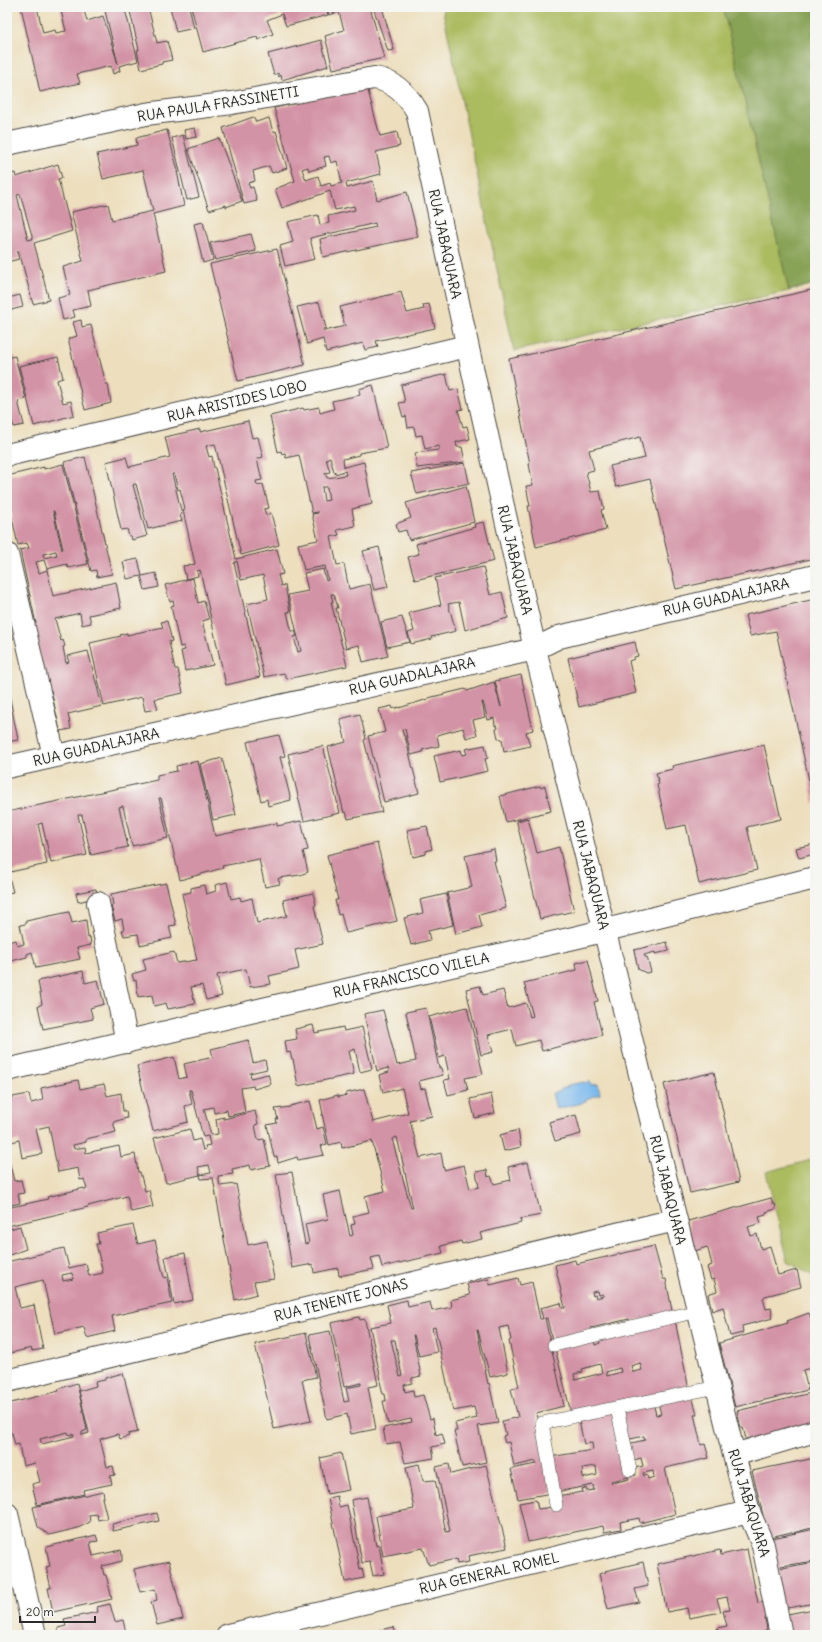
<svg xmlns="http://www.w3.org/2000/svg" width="822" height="1642" font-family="Delius,sans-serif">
	<rect width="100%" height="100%" fill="#f6f6f2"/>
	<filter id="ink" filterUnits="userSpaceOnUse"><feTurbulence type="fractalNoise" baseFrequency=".025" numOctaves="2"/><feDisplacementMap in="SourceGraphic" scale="8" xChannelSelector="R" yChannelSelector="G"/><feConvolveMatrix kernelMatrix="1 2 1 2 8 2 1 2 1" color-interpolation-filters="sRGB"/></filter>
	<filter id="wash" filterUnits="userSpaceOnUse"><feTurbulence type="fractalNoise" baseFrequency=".012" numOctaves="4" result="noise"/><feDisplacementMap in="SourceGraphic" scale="16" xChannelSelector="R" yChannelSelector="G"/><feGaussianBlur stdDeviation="0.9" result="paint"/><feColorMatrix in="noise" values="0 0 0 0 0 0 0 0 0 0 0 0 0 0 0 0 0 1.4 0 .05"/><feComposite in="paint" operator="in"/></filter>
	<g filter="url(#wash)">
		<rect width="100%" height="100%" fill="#eddfbd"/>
		<!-- green -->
		<path fill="#abbb5f" stroke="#6b7345" d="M448,7h275l66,284 -275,60 -71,-340z
			M815,1159v118l-27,-16 -22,-89z"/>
		<!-- forest -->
		<path fill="#88a356" stroke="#5a6740" d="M723,7h92v277l-26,7z"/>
		<!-- water -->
		<path fill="#79b8ed" stroke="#52728c" d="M584,1082v1l6,-1 1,3 7,-1 2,10 -14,5v2l-4,1v1l-26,6 -4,-16 9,-2v-2l7,-2v-2z"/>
		<g id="blocks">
			<!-- building -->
			<path fill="#d393a6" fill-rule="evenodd" d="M21,7h16l6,26 12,-3 1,3 10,-2 -6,-24h23l4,14 16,-5 15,48 -14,-57h20l1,6h1l12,48 -19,5 1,5 -7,3 -2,-8 -34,8 3,9 -40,9z
				M129,7h19l9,36 10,-2 5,19 -10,2v2l-21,5 -4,-19h2z
				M170,7h19l5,21 -18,4z
				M191,7h135l2,8 -42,11 -4,-12 -15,6 6,14 -15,6 -1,-3 -54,15z
				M327,7h43l14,51 -51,11 -8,-33 19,-6 -5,-18 -10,3z
				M373,7h9l12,43 -6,1z
				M321,40l7,26 -46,14 -1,-5 -2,2 -1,-4 -4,2 -6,-21z
				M367,87l13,49 17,-4 3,14 -24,6 5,22 -35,9 1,5 26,-7 4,19 30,-8 11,45 -95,20 -3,-18 56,-12 -1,-4 -16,4 -49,11 5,21 -30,7 -5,-20 13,-4 -5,-20 30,-7 2,10 9,-2 -1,-7 27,-6 -1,-4 -19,4 -5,-19 -48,17 -7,-19 20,-8 -21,-73zM329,156l2,7 6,-2 5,22 -11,3 -1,-3 -9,3 -3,-10 -12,4 -4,-11 6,-2 1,4 17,-5 -2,-9z
				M253,117l3,5 13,-4 4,14 3,-1 11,37 -15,5 -3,-7 -16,5 2,10 -7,2 2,5 3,-1 4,14 -13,3 -21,-76z
				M195,128l2,9 -11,2 -2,-9z
				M167,130l11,41h-1l7,35 -31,8 13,57 -78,19 3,16 -18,4 2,7 -12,3 -5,-22 12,-3 -7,-28 20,-6 -12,-49 37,-8 4,16 41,-9 -10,-41 -40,9 -6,-25 40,-9 -1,-7z
				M183,135l16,62 -12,3 -15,-62z
				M219,138l23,63 -16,6v-2l-17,5 -21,-61z
				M58,164l4,14 -4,1 14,52 -38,12 15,57 -16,4 -14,-53 -2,1 2,7 -12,3v-87l8,-2 1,4zM20,194l13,45h-1l-4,1 -11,-45z
				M203,222l10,38 -10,3 -9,-39z
				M251,234l5,17 -41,9 -5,-17z
				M277,249l28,116 -67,16 -28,-117z
				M815,289v269l-139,31 -26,-110 -34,8 -6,-21 35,-8 -5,-21 -51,13 5,20 -8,2 5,20 9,-1 4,18 -3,1 5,20 -70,17 -8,-41h2l-4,-20 7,-1 -4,-21h1l-21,-105z
				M401,292l6,21 17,-4 -1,-4 6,-1 6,24 -59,13 2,6 -13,3 -2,-7 -37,9 -3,-13 -16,5 -10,-37 22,-5 7,26 -3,1 1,2 21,-5 -5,-19z
				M20,295l3,12 -12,3 -3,-12z
				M81,320l1,7 9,-2 15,59h2l3,19 -26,7 -17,-71 9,-3 -4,-14z
				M15,356l11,43 -8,2 6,24 -10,2 -3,-10 -4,1v-60z
				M58,357l5,21 -6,2 6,23 8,-2 3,14 -40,11 -15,-60z
				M446,374l4,17 8,-2 5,20 -5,1 5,17 4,-1 3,13 -14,3 1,5h5l3,15 -48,6 -2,-15 24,-3v-4l-14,3 -3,-14 -6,1 -2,-9 -6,1 -2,-12 -3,1 -4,-14 6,-1 -4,-17z
				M373,385l14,63 -28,5v2l-16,4 1,8 20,-5 8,42 -20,5 3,17 -18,4 2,5 -8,2 6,28 7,-1 5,25 21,-5 18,72 -25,6 -4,-17 -13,3 -10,-40h2l-4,-14h-3l2,8h-2l16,64 -60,13 -3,-6 -20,4 -17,-73 21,-5 -5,-24 -22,5 -4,-19 -3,2 26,114 -34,8 -26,-115 -3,1 1,5 -12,3 -3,-13 12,-2 -12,-54 2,-1 -5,-20 -2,1 -4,-16h-2l10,40 -2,1 2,6 -34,8 -12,-45h-2l-1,1 14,51 -15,4 -1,-4h-2l-2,-7 -6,1 -15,-68 20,-5 3,10 41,-10 -5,-20 35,-8v3l48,-11 4,17 6,-1 5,20 -6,2 5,21 -6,1 1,4 6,-1 6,24 -5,1 2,6 5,-2 8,32 -38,10 -26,-111 -9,2 3,11 3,-1 2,12h1l21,91 41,-10 6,25 -5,1 3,11 4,-1 5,27h-3l4,17 1,2h3l2,5 -3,1 4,15 3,-1 -13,-56 20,-4 -4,-18 19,-4 3,12 2,-1 -3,-14 -21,4 -6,-26 20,-4 -6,-26 6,-1v-1l-6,1 -13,-58 -13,3 -1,-5 -3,1 -1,-3 -3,1 -8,-36 33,-8 1,2 15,-3 1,6 14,-4 -2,-8 28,-6 -1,-6zM330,457l4,15 1,-1v3l10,-3 1,4 -19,3 -2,-5 5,-1 -4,-13zM322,487h5l2,13 -5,1z
				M85,457l27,117 -15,3 -1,-7 -5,1 -27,-109z
				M465,463l4,20 -52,11 -6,-21z
				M63,464l25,100 -20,4 -1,-4 -20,5 -3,-9 -8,2 3,11 8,-3 6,26 63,-14 5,26 -32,7 2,8 -9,2 -2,-12 -25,6 6,22 2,-1 2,6 -2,1 3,16 3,-1 -2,-6 21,-5 14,55 -34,8 3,15 -11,2 -9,-41 -4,1 -14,-67 3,-1 -1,-4 -15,-69 9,-2 -2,-5 -9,2 -11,-50v-19l37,-9v2zM53,511h1l9,38 -1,1zM56,551l1,4 -13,3 -1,-4z
				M466,486l8,36 -65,18 -3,-10 -8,2 -2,-8 15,-6 -5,-15z
				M484,522l10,39 -79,19 -7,-23 11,-3 -3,-10 59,-17 -1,-3z
				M379,547l9,40 -14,3 -11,-39z
				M138,559l4,17 14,-3 3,14 -14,3 -4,-14 -14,3 -4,-17z
				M483,567l7,28 12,-3 6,26 -43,12 -6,-28 -11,2 8,27 -25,6 1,2 -21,5 -3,-11 6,-2 -5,-18 32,-8 -6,-27z
				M193,578l5,25 6,-2 5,18 -7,2 11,44 -28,6 -4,-20 4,-1 -1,-4 -4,1 -9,-41 3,-1 -1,-4 -3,1 -5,-17z
				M815,599v204h-1l-38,-172 -26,5 -5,-21z
				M402,617l8,25 -23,5 -6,-25z
				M167,621l5,20 -3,1 6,27h3l5,24 -28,6 3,10 -13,2 -3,-14 -38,9 -14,-63 31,-7 -1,-1 7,-2v2l36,-8 -2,-5z
				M7,627h3l3,12 -6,2z
				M635,642l3,14 -4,1v2l-5,2 7,32 -57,14 -11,-49z
				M521,675l12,55 -7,2 4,14 -26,6 -2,-13 -4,-1 -2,-9 2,-1 -1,-3 -2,1 -1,-8 -6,2 -5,-18h-1l3,15 -12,3 4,15 -11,3 -3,-10 -26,7 2,11 -17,4 1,2 -12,3 -6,-26 -3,1 2,6h1l14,57 -35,9 -16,-66 17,-4 -6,-23 13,-3 1,3 6,-2v1l29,-9v-1l37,-9 2,2 27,-9 7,25 -6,-26z
				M7,683l11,57 -11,2z
				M360,714l6,25 -2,1 18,72 -34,7 -2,-7 -2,1 -16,-66 18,-5 -6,-23z
				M279,735l6,21 -5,1 11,43 -23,6 -1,-7 -6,2 -14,-59z
				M485,745l3,13 -3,1 3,12 -48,11 -6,-26 27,-6 1,5 5,-1 -2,-5z
				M764,745l17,74 -34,8 10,43 -58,14 -13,-59 -19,4 -10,-44 2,-1 -3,-11 17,-4 -1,-3z
				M323,746l17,67 -36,8 -16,-67z
				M222,758l14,57 -23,5 -13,-56z
				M198,761l17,75 62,-13v3l24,-5 7,29 -5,1 5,21 -8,3 -21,3 -1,1 2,5 -15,3 -6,-28 -37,7 1,2 -43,12 -19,-82h-2l9,40 -36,8 -9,-40 -4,1 9,40 -37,8 -9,-40h-4l9,40 -36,8 -9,-40 -3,1h-1l9,40 -37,8 -3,-15v-45l150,-32v-5l20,-4 -1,-5z
				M540,786l1,2 4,-2 6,25 -45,11 -6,-26z
				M528,818l9,35 22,-6 15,64 -34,8 -23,-96v-2z
				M427,826l5,23 -6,2v3l-13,3 -6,-27z
				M377,843l20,78 -51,12 -5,-19 -3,1 -3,-15h3l-11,-45z
				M815,844v10l-16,4 -3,-10z
				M494,849l2,12h-2l12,47 -27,7 3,12 -26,7 -9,-41 25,-6 -7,-31z
				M7,869l6,23 -6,1z
				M227,882l4,17 9,-2 1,4 11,-3 5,25 30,-7 -4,-16 30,-7 3,12 -2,1 9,38 -28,6 4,19 -30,7 2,8 -21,3 -4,-18 -29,6 5,21 -16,4 -4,-15 -11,2 4,17 -27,5 -2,-6 -12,3 -2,-11 -14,2 -2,-17 -2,1 -2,-7 14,-4 -3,-11 31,-7 3,11 20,-3 -15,-66 9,-2v-4l13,-3 2,9 10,-3 -1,-6z
				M166,883l10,42 -7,1 3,12 -32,7 -2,-11 -14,2 -2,-6h2l-2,-11 -7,2 -4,-15 2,-1 -2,-11z
				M96,889l2,8 -20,5 -2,-9z
				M446,894l7,31 -25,6 2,9 -19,5 -7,-27 19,-5 -3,-13z
				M69,912l3,11 14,-3 2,18 2,-1 1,8 -14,3 3,11 -44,9 -4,-16 -5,2v3l-20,5v-20l9,-2 1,6 7,-2 -4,-19 6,-1v-3z
				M667,942l2,9 -14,3v-2l-11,3 1,2h2l4,15 -5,1 -8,-4 -4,-19z
				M588,960l10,41 -4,1 8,33 -60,16 -3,-11 -23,6 -4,-17 -24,6 5,17 -12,3 -15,-66 14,-3 3,9 20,-5 5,18 18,-5 4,14 3,-1 -9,-33 53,-13 -1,-7z
				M83,971l2,12 13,-3 6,24 -14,4 3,11 -50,10 -5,-23 4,-2 -4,-23z
				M467,1007l16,67 -18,4 3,12 -20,5 -4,-15 6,-1 -5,-23 -6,2 -10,-41z
				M426,1008l13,60h2l2,7 -24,6 2,8 4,-1 7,28 -22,5 10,37 21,-5 3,17 20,-5 6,24 9,-2 -3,-15 11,-2 1,7 3,-1 3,8 17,-4 -3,-13 20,-5 13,53 -21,4 1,4 -41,10 2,6 -20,5 -1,-3 -20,5 2,7 -61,14 -3,-11 -8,2 3,11 -35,7 -1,-8 -24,5 -1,-9 -21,4 -16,-94 16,-2 13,72 4,-1 -4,-19 23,-5 -5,-24 17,-4 10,45 3,-1 -2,-10 4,-1 -2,-8 16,-4 -4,-16 20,-5 -13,-50 -30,7 -1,-6 -12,3 -7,-31h1l-3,-14 18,-5v2l9,-2 -1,-2 18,-4 9,33 35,-9 -6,-25 -19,5 -4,-18 10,-3 -1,-4 -11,3 -13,-57 19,-4 14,55 19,-4 -10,-49zM397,1137l16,71h-2l-19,-69z
				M313,1025l2,8 28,-6 1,4 18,-4 10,42 -12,3 -5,-23 -6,2 5,23 -56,12 -5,-27h-1l-2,-7 -3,1 -2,-12 12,-2 -2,-10z
				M248,1040l5,23 12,-3 2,9 -17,4 1,5 17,-4 3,10 -17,5 -1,-3 -12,2 4,24 -17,4 -1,-6 -13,3 -1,-6 -9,2 7,26 7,-1 -2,-15 8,-2v2l31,-8 3,13 -3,1 3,15 6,-1 6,27 -19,4 -1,-5 -18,4 1,5 -15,2 2,10 16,-2 12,61 19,-4 7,38 -20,3 3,12 -22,6 -22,-122 -12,1 -1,-4 11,-2 -2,-8 -11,2 2,8 -34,8 -12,-45 36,-9 3,12 7,-2 3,11 3,-1 -1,-3 5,-1 -2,-9 -5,1 -12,-47h-2l3,14 -7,2 3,16 -35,9 -16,-65 37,-9 5,22 8,-2 -3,-13 29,-7 -2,-8z
				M714,1072l25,110 -49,11 -26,-109z
				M78,1080l2,9 24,-5 3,12 14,-3 2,18h3l1,7 -14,4 3,10 -30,7v3l-13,3 1,4 11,-2 1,6 33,-7 2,11 14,-3 3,18h2l5,19 4,-1 4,17 -22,5 -4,-16 -39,10v1l-81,19v-18l41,-9 -1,-2 37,-9 1,2 2,-1 -3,-10 -4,1 -2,-12 -20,4 -9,-46 -13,3 6,25 -20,4 -3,-18 -7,2 -2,-10 -3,1v-35l22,-4 2,9 12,-3 -2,-12z
				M491,1094l4,19 -20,5 -5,-19z
				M310,1101l7,28 6,-2 4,17 -6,2 3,9 -26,5 -1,-3 -19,6 -1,-7 -3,1 -7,-32 10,-2 -1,-4h2l-3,-10 15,-2v-1z
				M576,1115l5,19 -26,7 -6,-19z
				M518,1130l3,17 -17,4 -4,-16z
				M9,1161l5,20 7,-1 3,13 -6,1 2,9 -13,3v-44z
				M771,1198l2,6h2l1,5 -10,3v3l-7,2 2,6 -13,4 3,9 6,-2 4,15 9,-3 8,29 19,-5 4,17 -36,9 -2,2 3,11 5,-1 2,10 -31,8 1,7 -13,3 -7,-29 -11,4 -4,-17 9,-3 -3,-12 -3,1 -4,-13 5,-2 -4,-16 -1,-2 -12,4 -7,-30z
				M133,1225l5,19 17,-4 9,38 3,-1 5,26 -60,13 3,15 -28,7 -3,-11 -29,7 -12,-54 -28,7 5,21 14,-3 9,44 -11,2 -1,-3 -24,6v-92l57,-14 5,20 17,-4 3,12 14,-3 -7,-29h3l-2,-11zM72,1273l1,6 -10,2 -1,-6z
				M20,1226l6,23 -19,7v-28l2,-1 1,2z
				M654,1246l9,33h3l7,37 -43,5 -1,-2 -38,9 1,2 -40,10 -5,-22h-2l19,88 -28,7 16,80 -34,6 -7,-30 25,-5v-3l-22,5 -5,-24 -4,1 -2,-7 3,-1 -4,-14 16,-4 -7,-28 8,-2 -10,-46 2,-1 -3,-14 -9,2 9,45 -18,4 -12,-47h-1l11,54 1,-1 9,40 -20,3 8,36 -24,5 -8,-36h3l-2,-8 22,-5 -3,-11 -21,4 -18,-84 -3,1 5,24 -18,4 -5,-21h-1l8,41 -9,2v5l-8,2 1,7 8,-2 1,7 9,-2 7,24 3,-1 3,17 6,-2 3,11 -13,3 2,11 -29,5 -5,-21 -14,2 -3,-16 29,-6 -1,-3 -23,5 -5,-23h3l-1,-7h-2l-3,-13 1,-1 -11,-53 21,-4 -4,-18 20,-5 1,7 22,-5 2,9 20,-4 -1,-7 19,-5 -3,-11 22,-5 1,6 28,-7 2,7 12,-3 8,37h3l-3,-11 21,-5 1,5h3l-10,-43 20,-5 1,4zM598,1291l1,4 4,-1 1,2 -8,2 -1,-3 -2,1 -1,-4zM391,1340h4l7,36 -2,1z
				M185,1253l8,47 -19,4 -9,-47z
				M809,1313l6,13v41l-12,3 5,20 -73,17 -16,-64 69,-20 -1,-2z
				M359,1317l1,3 4,-1 1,1 13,65 -10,2 8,42 -25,5 -4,-20 -20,5 -18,-84 21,-4 14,71 5,-1 -3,-13 15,-3v-2l-17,4 -13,-64z
				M675,1320l14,70 -118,23 -16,-65 39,-10 1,7 5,-2 -1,-5zM640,1363l2,7 -9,2 -2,-6zM600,1364l2,9 -27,7 -1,-6 9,-2 -1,-3zM620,1368l1,4 -14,4 -1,-4z
				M306,1333l10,44 -14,3 9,41 -37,8 -19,-85z
				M123,1373l15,59 -10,2 1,2 -9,3 -2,-5 -18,5 7,28 6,-1 2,9 -5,1 2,8 -29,6 1,4 -47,11 -5,-21 8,-2 -5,-19 -12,3 -4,-22 -4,1 -3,-12h-2l-3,-12v-17l52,-13 -1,-2 19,-6 10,47 -5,2v3l7,-2 -10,-42 17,-5 -1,-4 10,-2v-2zM68,1432l1,3 4,-1 1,2 -32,8 -2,-5z
				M815,1392v13l-3,1v2h3v15l-68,19 -4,-14h-2l-4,-17z
				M692,1396l5,18h-3l7,31 4,-1 4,14 -44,10 10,46 -35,9 -1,-5 -19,4 1,7 -17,3 -1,-6 -75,16 -9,-39 17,-3 2,9 15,-2 1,4 6,-1 -4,-14 27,-4 -1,-3 4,-1 1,3 7,-1 -1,-5 -37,7 -6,-35 43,-7 -1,-7 -8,1 -5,-23 34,-10 15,66 -17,4 1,2 17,-4 -1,-2 8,-2 -1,-7 8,-2 -2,-8 -7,2 -7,-16 18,-4 -1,-4 -18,4 -7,-29 34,-9 3,13 5,-1 -3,-11zM596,1466l1,9 -14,3 -1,-10zM653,1471l1,6 -6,2 -1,-4 -3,1 -1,-3z
				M341,1453l8,37 -22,4 -7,-36z
				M815,1458v29h-2l1,4h1v36l-22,6 -1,-1 -27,6v-15l-13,-52z
				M419,1464l4,17 12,-1 11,52 4,-1 -14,-64 13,-3 2,10 35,-9 21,83 -39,8 1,6 -12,2 -1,-5 -27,6 -6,-17 -40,8 -7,-40 38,-7 -8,-42z
				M103,1491l1,7h-2l5,20 -9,2 -1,-6 -8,1 1,7 -12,6 -29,7 -11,-8 -5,-20z
				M337,1496l2,11 8,-2 13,64 2,-1 2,10 -19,4 -17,-84z
				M367,1497l9,49 3,-1 5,29 -11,2 -3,-14 -8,1 -11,-63z
				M157,1513l2,8 -46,10 -1,-7z
				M815,1529v32l-34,5 1,2 33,-6v41l-33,6 -14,-70z
				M96,1535l2,6 -8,1 3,14 28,-6 1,5v6l-20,5 2,9h2l6,24 -59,13 -5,-24h3l-5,-21 4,-1 -4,-19z
				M747,1549l11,54 5,-1 3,15 -1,1 2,11 -2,1 1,5h-47l-2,-7 10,-2 -4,-15 7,-1 -3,-13 -10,2 4,13 -32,6 -2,-10 -20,4 -10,-48 63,-14 1,5z
				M169,1561l14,58 -26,6 -6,-23 6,-2 -2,-11 -15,3 -6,-23z
				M643,1562l5,24 -13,3 4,13 -31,7 -9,-35 7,-2 -1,-1z
				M110,1604l5,18 8,-2 3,13 -9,2h-58l-1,-7 8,-2 -2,-7 34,-7 -1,-5z
				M814,1609l1,26h-29l-4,-20z
				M394,1627l2,8h-19l-1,-4z"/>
		</g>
	</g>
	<g filter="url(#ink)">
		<use href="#blocks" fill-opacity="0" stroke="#484641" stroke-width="1"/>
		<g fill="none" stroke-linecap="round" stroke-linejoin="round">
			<!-- service casing -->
			<g stroke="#484641" stroke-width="14">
				<path id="service" d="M554,1345l144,-34
					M617,1408l13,62
					M556,1505l-14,-82 175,-36"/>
			</g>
			<!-- minor casing -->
			<g stroke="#484641" stroke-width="24">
				<path id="minor" d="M7,144l139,-30 86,-11 142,-25c20,3 33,16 43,33l58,270 60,268 199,806 15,57 14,33 18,90
					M7,455l460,-109
					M7,554l47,202
					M7,767l528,-118 24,-12 256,-61
					M98,903l29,139
					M7,1381l668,-161
					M734,1455l81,-24
					M7,1514l28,121
					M228,1635l521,-123"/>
			</g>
			<!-- tertiary casing -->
			<g stroke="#484641" stroke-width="24">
				<path id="tertiary" d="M7,1070l256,-61 315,-72 237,-59"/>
			</g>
			<!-- service -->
			<use href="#service" stroke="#fff" stroke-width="13"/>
			<!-- minor -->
			<use href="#minor" stroke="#fff" stroke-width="22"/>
			<!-- tertiary -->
			<use href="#tertiary" stroke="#fff" stroke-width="22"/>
		</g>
	</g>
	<g text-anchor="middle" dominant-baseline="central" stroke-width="3" stroke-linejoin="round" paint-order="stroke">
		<!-- street labels -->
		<g font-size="14" fill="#2b2b2b" stroke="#f6f6f2">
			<text transform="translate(218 104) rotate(-9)">RUA PAULA FRASSINETTI</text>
			<text transform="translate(445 244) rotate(78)">RUA JABAQUARA</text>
			<text transform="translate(237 401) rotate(-13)">RUA ARISTIDES LOBO</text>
			<text transform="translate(515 560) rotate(77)">RUA JABAQUARA</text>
			<text transform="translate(726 597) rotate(-13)">RUA GUADALAJARA</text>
			<text transform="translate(412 676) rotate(-13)">RUA GUADALAJARA</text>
			<text transform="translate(96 747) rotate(-13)">RUA GUADALAJARA</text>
			<text transform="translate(591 875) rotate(76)">RUA JABAQUARA</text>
			<text transform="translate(411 975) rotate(-13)">RUA FRANCISCO VILELA</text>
			<text transform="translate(668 1190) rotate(76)">RUA JABAQUARA</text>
			<text transform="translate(341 1300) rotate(-14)">RUA TENENTE JONAS</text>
			<text transform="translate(749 1503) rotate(73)">RUA JABAQUARA</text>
			<text transform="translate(489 1573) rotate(-13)">RUA GENERAL ROMEL</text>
		</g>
	</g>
	<!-- margin -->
	<rect width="822" height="1642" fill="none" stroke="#f6f6f2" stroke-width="24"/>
	<!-- scale -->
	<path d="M20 1616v6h75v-6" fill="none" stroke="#2b2b2b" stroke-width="2"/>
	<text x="26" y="1616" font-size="12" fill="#2b2b2b" stroke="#f6f6f2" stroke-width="3" paint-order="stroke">20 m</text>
</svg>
